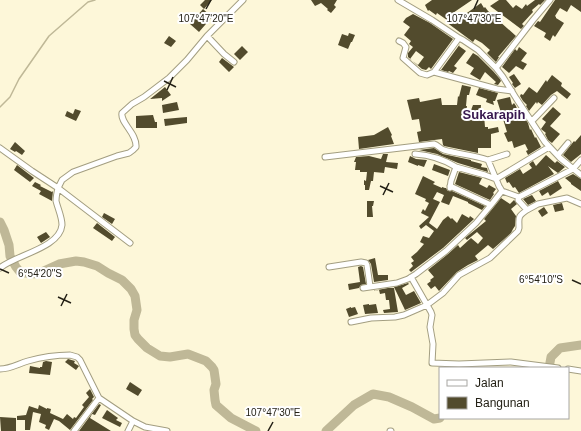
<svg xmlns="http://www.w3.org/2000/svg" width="581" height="431" font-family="Arial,sans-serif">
	<rect width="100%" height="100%" fill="#fdf7d9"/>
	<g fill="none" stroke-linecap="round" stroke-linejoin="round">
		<!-- stream -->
		<path stroke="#bfb897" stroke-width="1.5" d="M0,107l10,-10 9,-18 30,-43 39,-34 7,-2"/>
		<!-- river -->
		<path stroke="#bfb897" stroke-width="9" d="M0,222l4,8 5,15 1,11 6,11 4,5 5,1 12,1 22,-10 17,-3 8,1 13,4 11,7 14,7 9,9 4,7 2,14 -3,10v9l1,6 3,4 9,9 13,8 10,1 18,-3 18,7 6,6 2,3 2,14 -2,6 1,10 1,5 15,13 25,13
			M549,368l2,-11 9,-9 21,-3
			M326,431l28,-26 19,-11 16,3 23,10 22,12 6,-1"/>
	</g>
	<!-- building -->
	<path fill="#524b2d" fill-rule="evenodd" d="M205,0h7l-8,9 -4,-4z
		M311,0h26l-3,5 2,2 -5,6 -4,-3 1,-1 -7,-6 -6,3z
		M432,0h40l-22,15 7,5 24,-17 3,5 1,-1 3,4 28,25 -18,21h1l-3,5 -9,-9 3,-3 -8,-7 -7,-4 -2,3 -27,-20 1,-2 -10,-7 -1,2 -7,-5 -1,1 -3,-6z
		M499,0h7l7,8 3,-3 6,4 4,-5 1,2 8,-6h10l-5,5 -1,-1 -7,6 1,2 -11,12 2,2 -3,3 -31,-23z
		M555,0h26v12l-10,-7 -4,7 -7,-4 -5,8 1,1v1l8,5 -9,14 -2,-2 -3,6 -6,-4 2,-4 -12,-7 4,-5 2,1z
		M203,9l9,8 -13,15 -9,-8z
		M413,14l17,9 23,16 -22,30 -2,-2 -3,3 -4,-1 -14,-12v-4l5,-6 -4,-3 2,-3 -7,-6 6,-8 -7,-5 3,-4zM416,51l8,6 -6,8 -8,-6z
		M349,33l6,2 -3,7h-1l-3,7 -10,-4 4,-11 6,2z
		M169,36l7,5 -5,6 -7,-4z
		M460,44l-1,2 7,5 -12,15 3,2 -4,5 -4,-2 -1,1 -7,-2z
		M242,46l6,6 -8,8 -6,-6z
		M519,47l8,6 -6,8 6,3 -4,6 -7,-4 -7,7 -7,-6 13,-18 2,2z
		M473,53l5,3 15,15 7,8 1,2 -3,4 -4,-1 2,-2 -11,-10 -5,8 -10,-6 4,-6 -8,-5z
		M222,58l12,9 -5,5 -10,-10z
		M514,74l7,10 -6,4 -3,-4 1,-1 -4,-6z
		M552,75l10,8 -1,3 10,8 -4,5 -10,-8 -6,4 -9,10 -4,-3 -1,2 -1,-2 -7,9 -3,-5 1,-1 -4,-4 -3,-5 1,-2 2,1 6,-8 8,6 9,-13 1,2z
		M462,85l9,2 -2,8h-2l-1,11h1l-2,12h3l5,-13h8l-1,11 4,-1 1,12h3v2l10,-2 1,5 -8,2v14h-13v5l-34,-7 -1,-1 -1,-6 -23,3 -2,-10 4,-1 -2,-12 -7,1 -5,-20 12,-2 1,4 21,-4 1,7h15l1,-9 1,1z
		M165,87l6,8 -9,6v-3l-12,1z
		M479,88l19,5 -3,8h-2l1,4 -8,-3 1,-3 -11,-4z
		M510,97l2,8 2,-2 2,3 3,8 2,-1 7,10 2,7 1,-1 4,9 1,-1 5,10 -13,8 -2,-4 2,-1 -3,-6 -11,4 -2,-7 -4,1 -4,-9 3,-1 -10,-32z
		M177,102l2,8 -16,3 -1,-8z
		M553,107l8,7 -11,12 10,8 -8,9 -4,-3 -3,-6 1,-1 -5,-4 5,-7 -4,-3z
		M75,109l6,2 -5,10 -11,-5 2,-5 6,3z
		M153,115l2,7h2v6h-21v-12z
		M187,117v6l-22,3 -1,-7z
		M388,127l4,8 -1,1 3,8 -35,5 -1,-12 16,-2z
		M581,135v19l-10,8 -8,-7 11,-14 1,1z
		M15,142l10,9 -3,4 -6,-4 -1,1 -5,-3z
		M434,148l9,6 28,6v1l11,3 -1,3 6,1 1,4 -30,-9 -21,-9 -18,-4z
		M383,154h5l-2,8 12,1 -1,6 -12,-2 -1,6 -10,-1 -1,9h-2l-2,9h-4v-5h-1v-5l2,1 1,-9h-7v-2h-5l1,-8h-2l2,-5 13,-1 12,3z
		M546,155l9,8 2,-2 8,6 -7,6 -10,-7 6,8 -35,19 -4,-6 -2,1 -4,-6 -2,1 -2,-5 15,-9 3,5 9,-6 -3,-4 4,-3 3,5z
		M410,156l6,3 11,1 -3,7 -6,-2v1l-10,-4z
		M434,164l16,6 -2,6 -16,-6z
		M17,165l17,13 -4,4 -16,-12z
		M459,172l23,6 -3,6 8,4 2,-3 7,4 -3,4 1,1 -4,6 -35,-16z
		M573,174l8,5v12l-10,-7v-1l-6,-5z
		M423,176l12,6 -2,2 9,4v-1l3,1h1l2,3h4l33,15 -3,4 -14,-7v-1l-15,-6 -4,9 -8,-3 3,-7 -7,-3 -4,7 7,3 -11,21 8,6 6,-9 5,-4 3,3 1,-1 5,5 5,-9 7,4 1,-2 4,3 -31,29 -32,24 -2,-2 4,-4 -2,-3 3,-2 -3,-4 6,-5 7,-8 -4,-2 3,-6 6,2 5,-7 -8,-6 -5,4 -2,-3 10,-9 -8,-4 2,-4 2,2 4,-8 -4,-2 1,-2 -11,-5z
		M558,181l4,7 -12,8 -2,-4 -6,4 -3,-5z
		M35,182l6,3 -1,1 12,6 1,-1 -1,10 -13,-7 2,-3 -9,-5z
		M532,195l4,6 -8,4 -5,-6z
		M501,198l9,6 4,-4 3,4 -6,5 5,7 -1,10 -2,3 -2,4 -18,16 -5,-4 -13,11 3,4 -10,5 -11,7 -18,19 -4,-5 -4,3 -4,-5 4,-3 -1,-1 4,-3 -6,-7 20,-16 10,-9 2,3 11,-10 7,6 5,-6 -6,-6 -10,8 -2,-2 21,-17 -2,-2z
		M367,201h7l-1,5h-1l1,11h-6z
		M562,203l2,7 -9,2 -2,-7z
		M544,207l4,6 -6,4 -4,-6z
		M104,213l11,6 -3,5 -10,-7z
		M97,223l18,14 -3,4 -19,-13z
		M46,232l4,5 -9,6 -4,-6z
		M375,258l3,17h10v5l-14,2 -3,-18 -3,-4z
		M361,266l2,1 3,17 -5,1 -2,3 -10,2 -1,-6 12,-2 -2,-15z
		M408,283l1,1 -7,4 4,7 8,-4 7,12 -16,7 -11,-23z
		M388,288h6l4,24 -14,1 -1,-3 7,-1 -1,-9h-3l-1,-7 -5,1 -1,-4 -7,1z
		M369,304v1l7,-1 2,9 -13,1 -2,-9z
		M351,307v1l4,-1 3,7 -9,3 -3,-8z
		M68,359l7,2 -1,2 5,3 -3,4 -11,-8z
		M46,361l6,1 -2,13 -21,-2 1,-7 10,2v-1h2l1,-5z
		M130,382l12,8 -4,6 -12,-7z
		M90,389l4,8 -2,2 1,1 -23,30 -11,-9 -5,-2 -5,11 -4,-2 1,-3 -7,-3 2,-8 -8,-2 -3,18h-5v-10h-8v-4l9,-1 3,-9 9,3 1,-4 8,4v-1l4,1 -1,4 13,6 4,-5 6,5 1,-2 2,1 8,-11 -2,-2 7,-8 -3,-4z
		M99,404l2,1 -6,10 -3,-1 -2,4 21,13h-32z
		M107,410l11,8 -2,2 6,3 -2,4 -18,-9z
		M0,417l16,1v13h-15z"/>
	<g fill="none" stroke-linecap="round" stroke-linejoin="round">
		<!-- minor casing -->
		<g stroke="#a39e81" stroke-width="7">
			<path id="minor" d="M398,0l34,20 27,18 4,2 15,10 18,18 7,9 13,21 29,44 15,16 21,17
				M207,36l17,18 10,8
				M399,41l4,2 3,4 -3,11 17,15 7,2 7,-3 63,17 15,2
				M496,68l37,-48 17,-20
				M434,72l25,-34
				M532,121l22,-23
				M0,148l32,23 26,17 4,-8 11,-8 44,-16 12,-3 4,-3 3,-3c1,-14 -16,-24 -14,-34l10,-9 12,-7 25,-19 18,-18 20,-24 36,-36
				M415,154c15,1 28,5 41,13
				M558,155l10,-12
				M325,157l109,-13c4,1 6,5 10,6 14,4 30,5 44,10l19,-6
				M488,160l11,26 3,5 17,6 54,-28 8,-9
				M450,186l41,19 11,-14
				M450,188l1,-7 5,-14 29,8 11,4 53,-32
				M519,197l-1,3 9,10 11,-6 29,-6 14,6
				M329,267l32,-5 5,1 1,2 3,21
				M0,268c15,-13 60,-20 62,-43 0,-8 -4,-16 -6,-24 0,-4 1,-9 2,-13l72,55
				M411,277l20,35 1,3 -2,12 3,17 -1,19 27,1 52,-2 47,6
				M363,288l34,-5 11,-4 8,-5 30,-23 30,-28 15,-18
				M351,322l20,-4 24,-1 9,-2 23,-10 16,-12 16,-18 31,-17 28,-27 1,-3c0,-11 -2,-11 8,-18
				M0,369c10,0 18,-5 28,-8 14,-4 27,-6 42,-6l7,2 3,3 19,38 34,23 12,6 22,4
				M568,369l13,2
				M74,431l25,-33
				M128,431l5,-10
				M390,431h1"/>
		</g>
		<!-- minor -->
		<use href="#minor" stroke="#fff" stroke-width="5"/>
	</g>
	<!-- ticks -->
	<path fill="none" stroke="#242116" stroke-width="1.5" d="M206,9l5,-9M474,9l4,-9M164,81l12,6M167,90l6,-13M380,186l13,6M383,195l6,-12M0,269l9,4M572,280l9,4M58,297l13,6M61,306l6,-12M268,431l5,-9"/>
	<g text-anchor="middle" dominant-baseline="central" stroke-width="4" stroke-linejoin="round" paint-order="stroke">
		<!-- quarter labels -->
		<g font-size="13" font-weight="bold" fill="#38184f" stroke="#fff">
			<text x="494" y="114">Sukarapih</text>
		</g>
	</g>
	<g font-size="10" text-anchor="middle" fill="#242116" stroke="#fff" stroke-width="4" stroke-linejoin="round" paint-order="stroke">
		<text x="206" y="22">107°47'20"E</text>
		<text x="474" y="22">107°47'30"E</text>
		<text x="40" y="277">6°54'20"S</text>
		<text x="541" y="283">6°54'10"S</text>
		<text x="273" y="416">107°47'30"E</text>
	</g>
	<!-- legend -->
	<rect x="439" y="367" width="130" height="52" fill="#ffffff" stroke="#a7a6a2"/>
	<rect x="447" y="380" width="20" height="6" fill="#ffffff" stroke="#a7a6a2"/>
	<text x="475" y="387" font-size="12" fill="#242116">Jalan</text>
	<rect x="447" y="397" width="20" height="12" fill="#524b2d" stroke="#a7a6a2"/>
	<text x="475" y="407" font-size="12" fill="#242116">Bangunan</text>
</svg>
